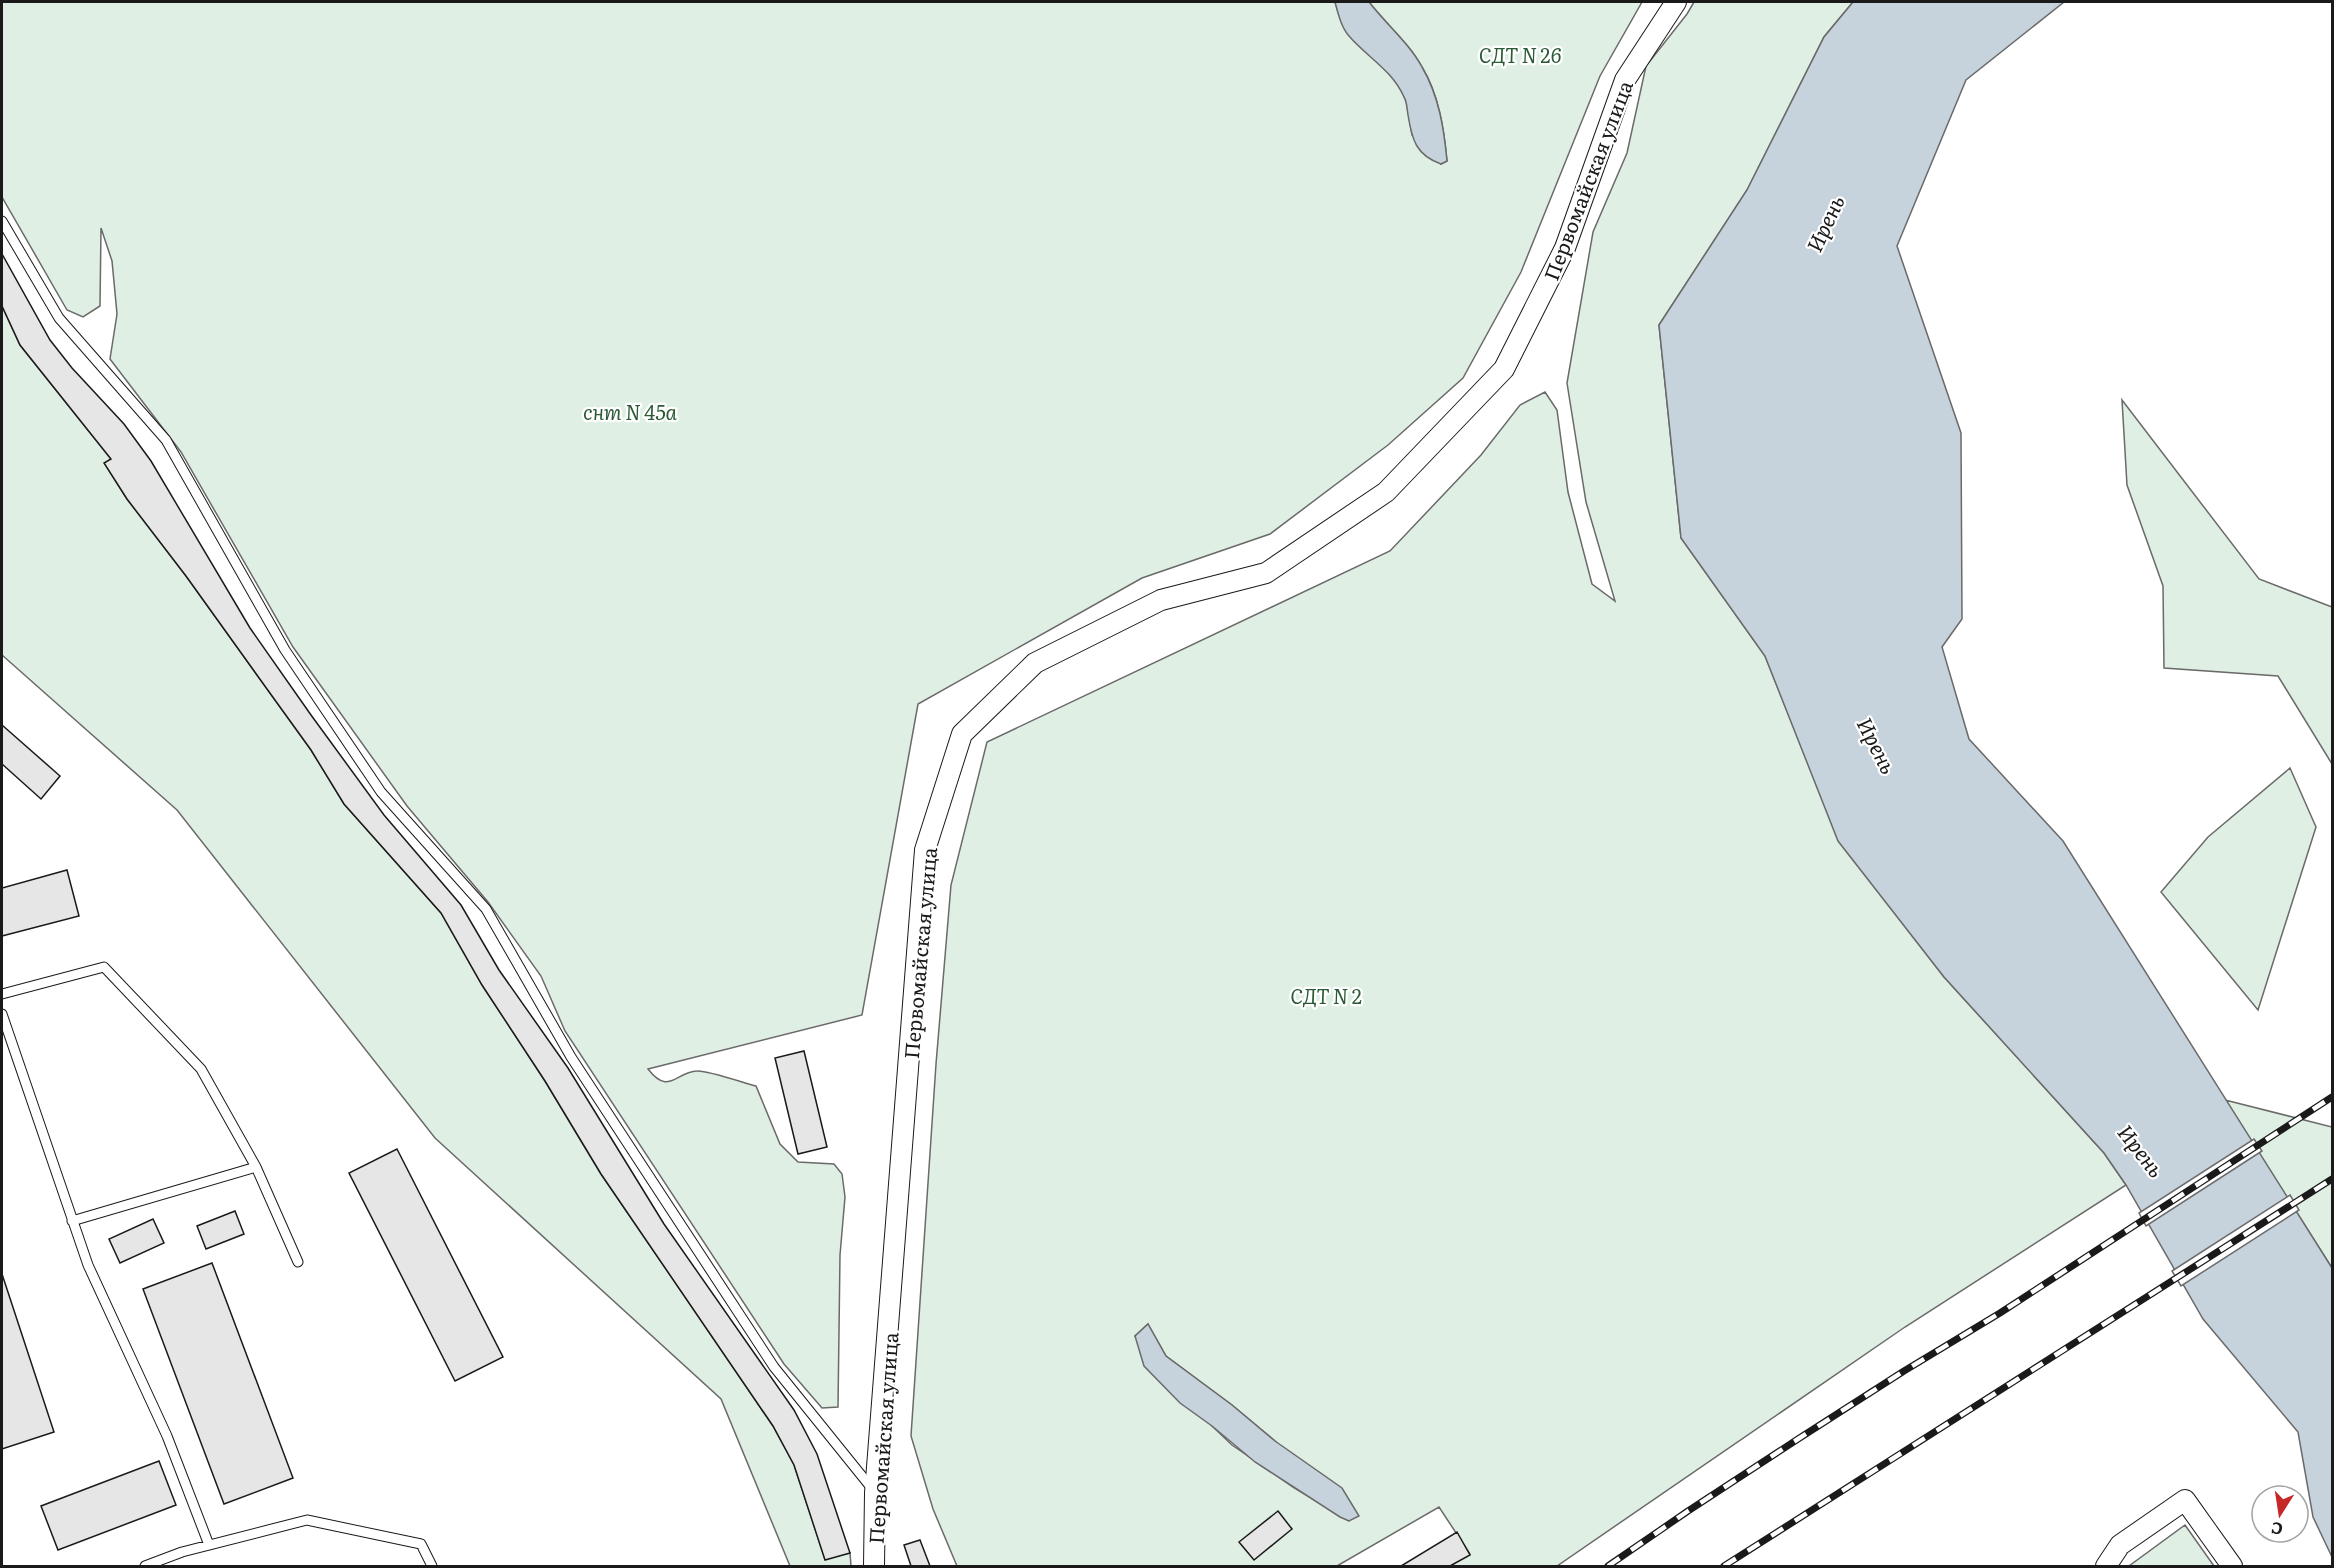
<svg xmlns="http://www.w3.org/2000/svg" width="2334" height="1568" font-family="Literata,serif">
	<rect width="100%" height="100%" fill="#fff"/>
	<!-- green -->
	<path fill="#e0efe3" stroke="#6a6a6a" stroke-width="1.5" fill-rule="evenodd" d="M2,2h1333l4,13 23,33 30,27 14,24 6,36 29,29 6,-3c-3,-32 -8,-66 -25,-94 -13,-24 -36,-43 -53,-65h273l-42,74 -79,196 -58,106 -75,67 -118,89 -128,44 -224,126 -56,311 -214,54c21,27 27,3 49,2 10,-1 47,12 59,15l24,58 18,18 36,2 8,10 3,23 -5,58 -2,152 -16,1 -38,-44 -219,-333 -24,-55 -53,-74 -81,-96 -114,-159 -112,-195 -71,-93 7,-45 -5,-53 -11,-33 -1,78 -17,11 -16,-7 -65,-113z
		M1694,2h159l-29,35 -77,153 -88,135 22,213 84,118 74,185 105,136 160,176 22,32 -221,142 -348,239h-107l20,-12 -31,-47 -102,59h-380l-24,-57 -22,-73 25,-372 15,-179 36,-143 403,-191 91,-96 39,-50 25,-13 12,18 11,82 24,92 23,17 -29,-99 -19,-119 26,-151 34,-79 19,-87 41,-52zM1148,1324l18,32 66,49 43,36 74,80 -56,-34 -61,-42 -20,-19 -77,-90z
		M2,306l18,39 91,114 -6,5 22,35 59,77 125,174 33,54 97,109 41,72 63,96 56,93 172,252 21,39 31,94 25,-6 1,13h-61l-69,-167 -286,-261 -258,-328 -175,-155z
		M2122,400l137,179 73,28v157l-54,-88 -114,-8 -1,-82 -36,-101z
		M2290,768l26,59 -58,183 -97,-118 47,-55z
		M2225,1100l107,27v141z
		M2185,1525l29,41h-85z"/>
	<!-- water -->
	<path fill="#c6d2dc" stroke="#6a6a6a" stroke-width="1.5" d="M1335,2h34c17,22 40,41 53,65 17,29 22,62 25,94l-6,3c-25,-9 -29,-24 -33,-49 -1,-6 -1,-13 -4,-18 -12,-27 -37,-40 -55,-61 -8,-9 -11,-23 -14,-34z
		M1853,2h211l-98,78 -69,166 64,187 1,186 -20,28 27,92 94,102 269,427v289l-19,-40 -15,-85 -95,-113 -77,-134 -22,-32 -160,-176 -106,-136 -73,-185 -84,-118 -22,-213 88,-135 77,-153z
		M1148,1324l18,32 66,49 43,36 67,47 17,28 -10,5 -9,-4 -85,-55 -43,-36 -32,-23 -36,-37 -9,-30z"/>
	<!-- pier -->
	<path fill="#fff" stroke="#6a6a6a" stroke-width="1.5" d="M2254,1139l8,12 -116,75 -7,-13z
		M2290,1195l9,15 -118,76 -9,-15z"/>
	<!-- building -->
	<path fill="#e6e6e6" stroke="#1a1a1a" stroke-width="1.5" d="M2,254l48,86 22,28 52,56 27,37 99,167 61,87 73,100 77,90 38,65 69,98 96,156 130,186 23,44 33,99 -25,7 -31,-95 -21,-39 -172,-252 -56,-93 -63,-96 -41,-72 -97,-109 -33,-54 -44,-61 -81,-113 -59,-77 -23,-36 7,-4 -91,-114 -18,-39z
		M2,725l58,51 -19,23 -39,-35z
		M67,870l12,46 -77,20v-48z
		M804,1051l23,96 -29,7 -23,-96z
		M397,1149l106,208 -48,24 -106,-208z
		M235,1211l9,23 -38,15 -9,-23z
		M153,1219l11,24 -44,20 -11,-24z
		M212,1263l81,215 -69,26 -81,-215z
		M2,1274l52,158 -52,17z
		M159,1461l17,44 -118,45 -17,-44z
		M1278,1511l14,18 -38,31 -15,-18z
		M1457,1532l13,23 -20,11h-49z
		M920,1540l10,26h-19l-7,-21z"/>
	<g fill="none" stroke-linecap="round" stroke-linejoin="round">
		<!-- service casing -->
		<g stroke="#1a1a1a" stroke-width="11">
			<path id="service" d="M2,221l57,97 107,122 119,210 96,142 105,117 85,148 203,310 100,124
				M2,994l102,-27 97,102 55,98 42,95
				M2,1014l86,251 79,171 42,109
				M72,1221l184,-54
				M145,1566l37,-14 125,-32 114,24 11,22"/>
		</g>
		<!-- minor casing -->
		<g stroke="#1a1a1a" stroke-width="22">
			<path id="minor" d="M874,1566l1,-73 50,-643 37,-116 73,-71 126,-63 105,-27 120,-81 118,-123 61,-121 60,-168 51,-78
				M2106,1566l14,-21 65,-45 47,66"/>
		</g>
		<!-- service -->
		<use href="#service" stroke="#fff" stroke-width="9"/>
		<!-- minor -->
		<use href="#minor" stroke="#fff" stroke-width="20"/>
		<!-- rail casing -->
		<g stroke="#1a1a1a" stroke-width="7">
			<path id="rail" d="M1608,1566l80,-55 110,-72 106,-68 96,-58 332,-216
				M1724,1566l608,-387"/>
		</g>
		<!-- rail -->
		<use href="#rail" stroke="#fff" stroke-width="4.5" stroke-dasharray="14" stroke-linecap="butt"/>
	</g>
	<g text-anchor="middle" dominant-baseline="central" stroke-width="4.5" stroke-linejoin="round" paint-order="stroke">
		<!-- park labels -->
		<g font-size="20" font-style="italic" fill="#2b5a34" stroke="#fff">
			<text x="1520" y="54">СДТ N 26</text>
			<text x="630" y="411">снт N 45а</text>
			<text x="1326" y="995">СДТ N 2</text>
		</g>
		<!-- street labels -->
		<g font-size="20" fill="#1a1a1a" stroke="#fff">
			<text transform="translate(1587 180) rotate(-69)">Первомайская улица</text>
			<text transform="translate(919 953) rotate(-85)">Первомайская улица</text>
			<text transform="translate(882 1438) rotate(-86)">Первомайская улица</text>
		</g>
		<!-- water labels -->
		<g font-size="21" font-style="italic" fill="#1a1a1a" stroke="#fff">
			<text transform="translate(1824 223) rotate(-65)">Ирень</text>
			<text transform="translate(1878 745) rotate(63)">Ирень</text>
			<text transform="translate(2142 1150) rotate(52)">Ирень</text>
		</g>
	</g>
	<!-- border -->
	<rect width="2334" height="1568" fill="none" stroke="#1a1a1a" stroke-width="6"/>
	<!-- north arrow -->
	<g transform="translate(2280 1514) rotate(192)"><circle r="28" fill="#ffffff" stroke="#a3a3a3" stroke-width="1.5"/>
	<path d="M0-4.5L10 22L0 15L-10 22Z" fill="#c62828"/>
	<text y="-9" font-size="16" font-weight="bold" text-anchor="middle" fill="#1a1a1a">С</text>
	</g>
</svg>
